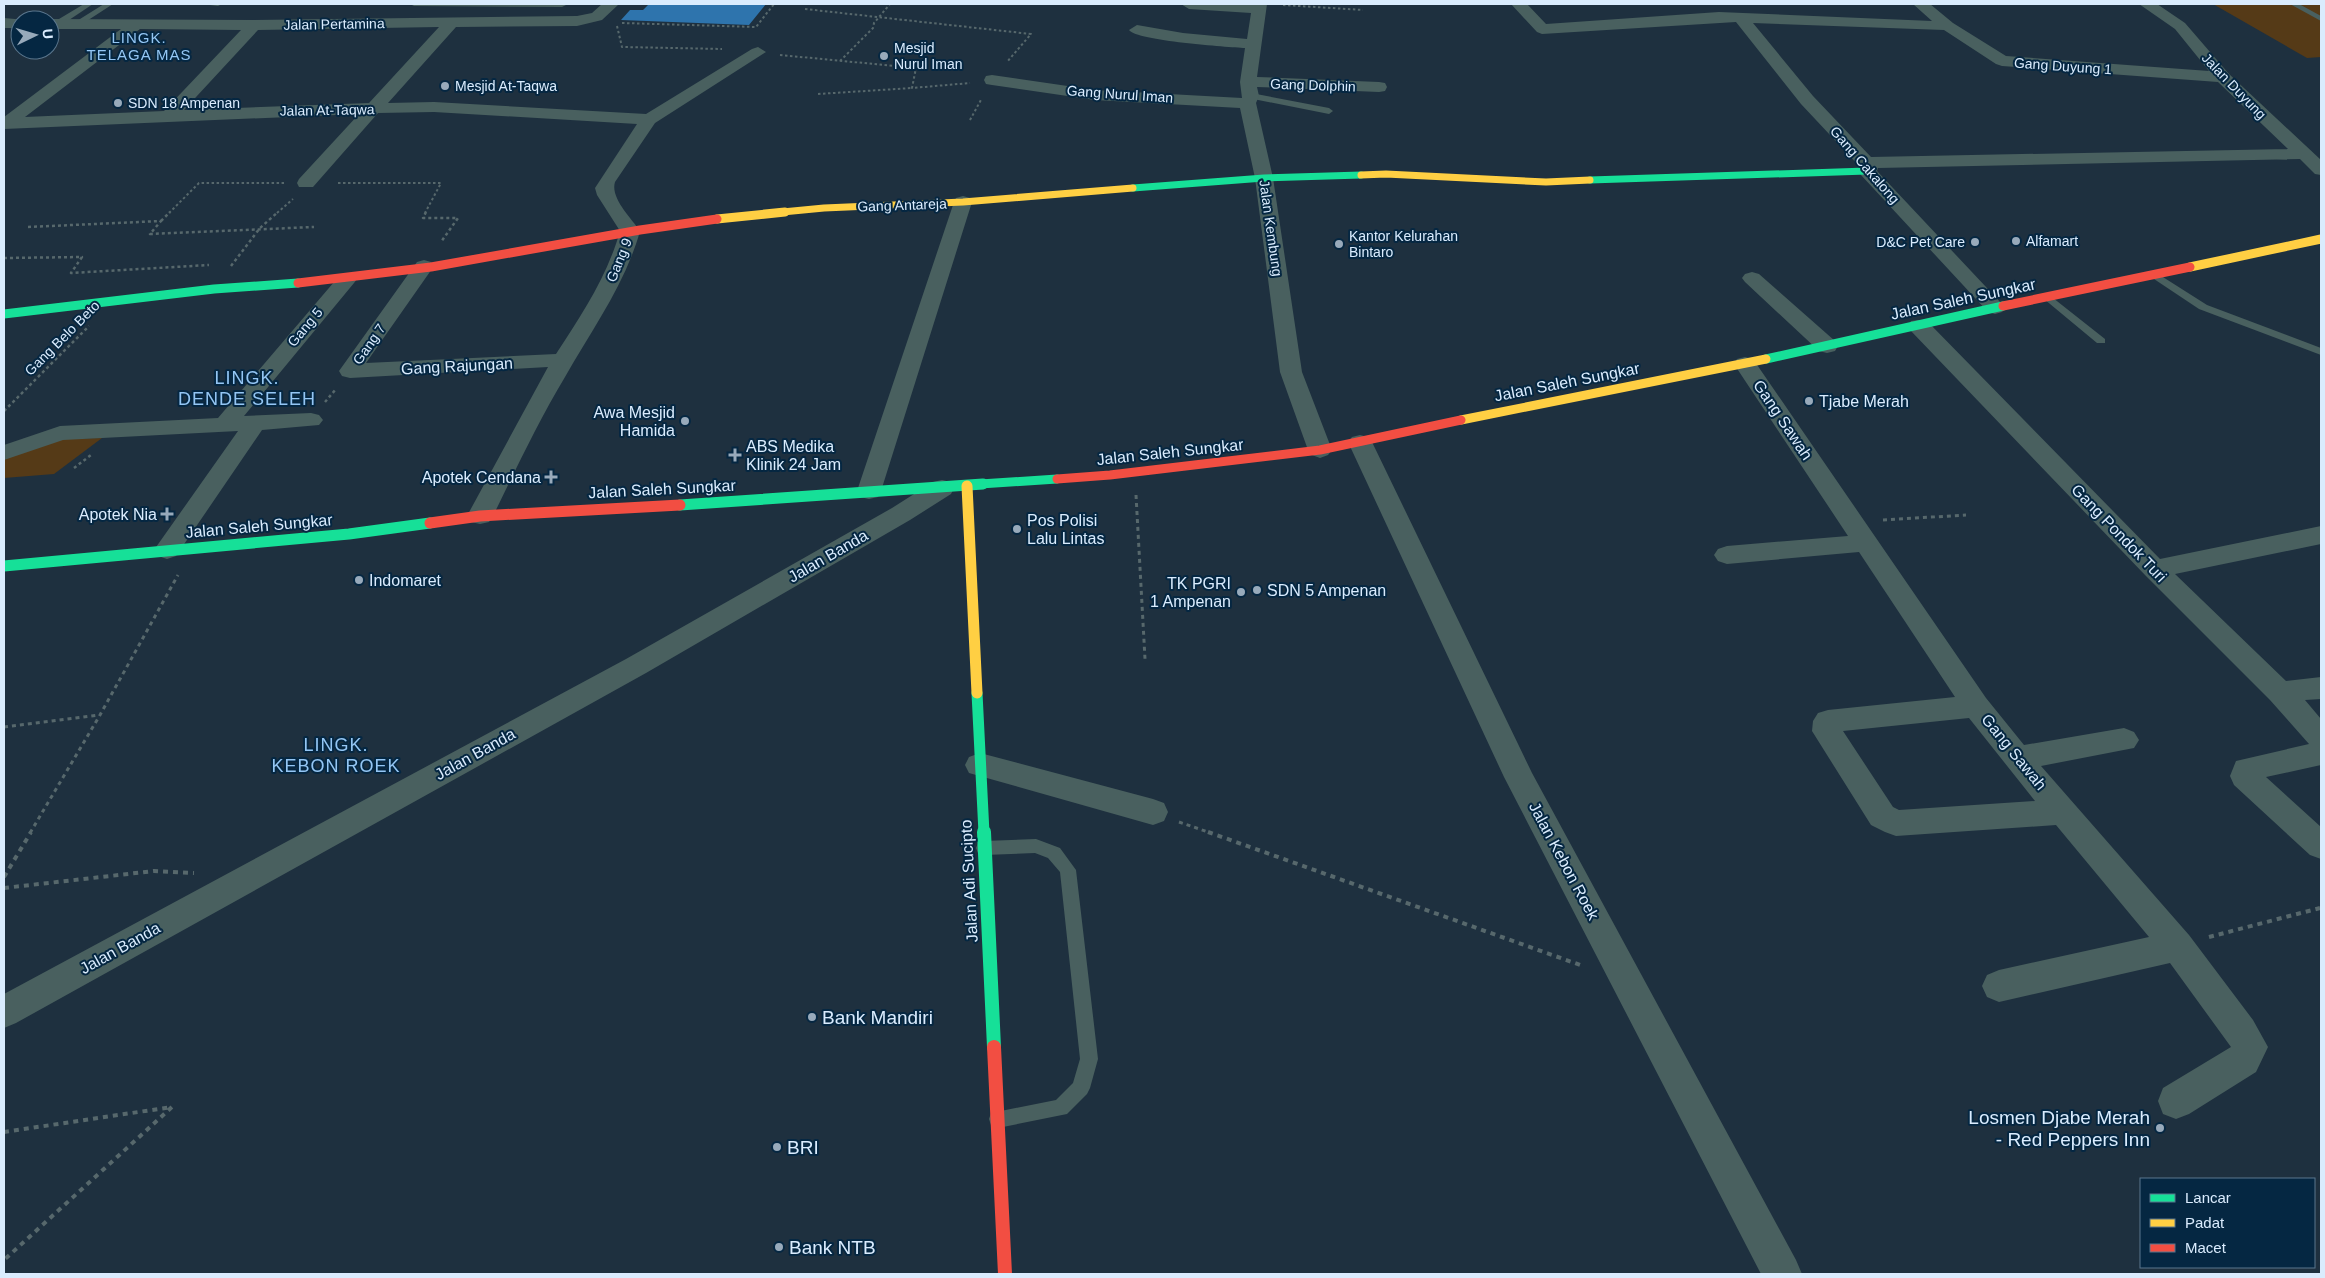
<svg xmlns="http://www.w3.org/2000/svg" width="2325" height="1278" font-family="Arial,sans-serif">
	<rect width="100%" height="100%" fill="#1e303f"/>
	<!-- green -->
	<path fill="#553a17" d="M2213,4h108v53l-14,1z
		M102,438l-48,36 -50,4v-20l55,-19z"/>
	<!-- water -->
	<path fill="#2e74ad" d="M673,4h93l-17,21 -128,-5 9,-10h13l5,-5z"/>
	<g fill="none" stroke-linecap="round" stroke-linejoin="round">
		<!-- path-far3 -->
		<path stroke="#57686c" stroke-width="2" stroke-dasharray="2.5 2.5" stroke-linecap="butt" d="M1283,5l80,5
			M805,9l226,25 -24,28
			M622,23l134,4 18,-23
			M617,26l5,21 100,2
			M780,55l136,13 -4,20 58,-5
			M840,61l33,-33 1,-5 16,-19
			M818,94l94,-6
			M970,120l12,-22
			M338,183h103l-16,30
			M169,213l30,-30h85
			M277,213l16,-14"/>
		<!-- path-far2 -->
		<path stroke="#57686c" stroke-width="2.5" stroke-dasharray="3 3" stroke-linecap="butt" d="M426,212l-3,6h35l-17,24
			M161,221l9,-9
			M28,227l133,-6 -11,13 164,-7
			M4,258l78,-1 -11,16 138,-8
			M231,266l29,-38 18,-16
			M325,402l11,-13
			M4,411l85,-85
			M74,468l17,-13"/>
		<!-- path-far1 -->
		<path stroke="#57686c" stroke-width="3" stroke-dasharray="4 4" stroke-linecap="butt" d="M1136,495l9,164
			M1883,520l83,-5
			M4,727l95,-12
			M1179,822l32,11
			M30,833l70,-118 78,-140"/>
		<!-- path -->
		<path stroke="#57686c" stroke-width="4" stroke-dasharray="5 5" stroke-linecap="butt" d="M1208,832l375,134
			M4,877l27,-45
			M4,888l150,-17 40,2
			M2209,937l111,-29
			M4,1132l168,-25 -168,153"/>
		<!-- lane -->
		<path fill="#49605f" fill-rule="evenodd" d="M84,4h9l-33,22h-6v-4z
			M104,4h9l-34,22 -7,-2z
			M202,4h20l-4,2z
			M410,4h155l1,1 -4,2 -148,-1z
			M2290,4h9l22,12v5z
			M1251,93l78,15 4,3 -4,3 -81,-16v-4z
			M2155,272l52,33 114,43v7l-122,-46 -48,-32 -1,-2z
			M2048,294l57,45v4h-8l-53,-44v-4z
			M1036,839l24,9 16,22 22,189 -8,29 -3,6 -20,20 -69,14 -7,-3 -2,-6 2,-6 65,-13 17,-17 7,-24 -20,-187 -12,-14 -13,-5 -51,2 -6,-2 -2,-5 2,-5 6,-2z"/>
		<!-- street -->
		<path fill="#49605f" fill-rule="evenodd" d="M602,4h17l-17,16 -25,6 -121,1 -68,76 46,-1 212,12 106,-65 6,-2 8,5 -111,71 -40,59c-5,16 16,36 25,49 -15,54 -48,98 -75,146 -27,45 -49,92 -72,139l-4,6 -9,2 -9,-2 -4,-6 81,-149 -198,11 -8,-2 -3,-5 78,-109 7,-2 7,2 3,4 -68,97 190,-9c26,-40 51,-77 64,-123l-23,-36 -2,-7 42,-64 -203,-12 -56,1 -65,74h-14l-2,-4 2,-4 60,-65 -355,15v-12l117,-88h-71v-9h-3l3,-1 204,1 323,-4 15,-3zM439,27l-70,76 -185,7 74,-80zM140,29l101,1 -77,81 -139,6z
			M1181,4h86l-10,73 122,5 6,1 2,4 -2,4 -6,1 -122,-5 2,9 -3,7 17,75 29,194 30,78 -4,5 -8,3 -8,-3 -4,-5 -28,-78 -25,-194 -15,-70 -145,-8 -103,-15 -6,-1 -2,-4 2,-4 6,-1 103,15 147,8 -2,-16 5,-34c-17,-1 -108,-7 -116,-18l8,-5 46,8 64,6 4,-26 -62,-4z
			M1511,4h16l19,20 173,-12 213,9 -19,-17h17l23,19 53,33 203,15 -34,-42 -36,-25h18l28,19 44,51 92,86v15l-6,-1 -15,-15 -422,9 -1,3 125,133 4,4 -4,4 -7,2 -7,-2 -127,-137 -3,-4 2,-4 -59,-63 -65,-82 -194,12 -5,-2zM1753,23l191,7 52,34 6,2 216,16 70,67 -417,8 -58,-61z
			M4,18l22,2h-6v8h-16z
			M963,196l7,2 2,4 -91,289 -3,6 -9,2 -9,-2 -3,-6 97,-289 2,-4z
			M1752,272l7,2 76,67 3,5 -3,5 -8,2 -8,-2 -74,-69 -3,-4 3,-4z
			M347,273l7,2 3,4 -3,4 -110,133 67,-3 8,2 4,5 -4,5 -57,5 -86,126 -9,3 -9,-3 -4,-6 84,-119 -175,9 -59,20v-15l56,-19 158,-8 122,-143z
			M1919,320l8,1 233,238 161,-33v18l-146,30 111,107 35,-4v22l-16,1 16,19v46l-55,12 55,50v32l-11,-4 -76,-70 -4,-9 6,-15 73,-17 -39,-44 -125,-125 -234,-244 -3,-5 3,-5z
			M1745,357l8,2 233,339 38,47 100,-17 10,4 5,8 -5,8 -93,18 148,169 64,85 15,27 -12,25 -67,42 -13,5 -13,-5 -5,-13 5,-13 68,-41 -61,-84 -171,39 -12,-5 -5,-11 5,-11 12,-5 150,-33 -93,-112 -160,11 -11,-4 -14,-7 -59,-94 1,-10 5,-8 10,-3 127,-13 -96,-145 -132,12 -9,-3 -4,-6 4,-6 9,-3 121,-10 -114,-172 3,-5zM1969,718l66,83 -136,9 -6,-3 -50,-76z
			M1360,435l8,2 4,5 160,331 264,487 6,14h-41l-257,-497 -156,-335 4,-5z
			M942,480l9,2 3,6 -3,6 -41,26 -264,153 -630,350 -12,5v-34l622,-335 266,-151 41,-26z
			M980,753l173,46 11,4 4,9 -4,9 -11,4 -184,-52 -4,-8 4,-8z"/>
		<!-- fast-far3 -->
		<path stroke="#16e098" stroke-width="7" d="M1590,180l277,-9
			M1133,188l131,-10 97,-3"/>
		<!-- fast-far2 -->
		<path stroke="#16e098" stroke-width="9" d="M4,314l210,-25 84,-6
			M1766,359l237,-53
			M965,485l92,-6"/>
		<!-- fast-far1 -->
		<path stroke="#16e098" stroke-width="11" d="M680,505l303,-21
			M4,566l345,-32 81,-11
			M977,693l7,140"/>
		<!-- fast -->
		<path stroke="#16e098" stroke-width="14" d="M984,832l10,215"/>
		<!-- slow-far2 -->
		<path stroke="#ffcf43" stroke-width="7" d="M1361,175l25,-1 160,8 44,-2
			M772,213l52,-5 139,-6 170,-14"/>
		<!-- slow-far1 -->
		<path stroke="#ffcf43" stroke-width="9" d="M717,219l68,-7
			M2190,267l131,-28
			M1461,420l305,-61"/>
		<!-- slow -->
		<path stroke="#ffcf43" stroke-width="11" d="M967,486l10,207"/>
		<!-- jam-far2 -->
		<path stroke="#f24e42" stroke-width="9" d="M298,283l133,-16 209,-37 77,-11
			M2003,306l187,-39
			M1057,479l53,-4 210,-25 141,-30"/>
		<!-- jam-far1 -->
		<path stroke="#f24e42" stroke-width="11" d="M430,523l50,-7 200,-11"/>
		<!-- jam -->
		<path stroke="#f24e42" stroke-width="14" d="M994,1047l11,227"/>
	</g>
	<!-- markers -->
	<g fill="#98aabb" stroke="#052742" stroke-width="2">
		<circle cx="884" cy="56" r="5"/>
		<circle cx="445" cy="86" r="5"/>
		<circle cx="118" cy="103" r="5"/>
		<circle cx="2016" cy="241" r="5"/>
		<circle cx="1975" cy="242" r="5"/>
		<circle cx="1339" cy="244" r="5"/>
		<circle cx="1809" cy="401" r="5"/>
		<circle cx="685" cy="421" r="5"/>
		<path d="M732.5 447.5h5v5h5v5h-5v5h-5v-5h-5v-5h5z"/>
		<path d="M548.5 469.5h5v5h5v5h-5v5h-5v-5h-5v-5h5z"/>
		<path d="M164.5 506.5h5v5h5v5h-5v5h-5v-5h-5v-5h5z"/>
		<circle cx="1017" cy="529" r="5"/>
		<circle cx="359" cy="580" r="5"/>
		<circle cx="1257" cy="590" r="5"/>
		<circle cx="1241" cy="592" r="5"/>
		<circle cx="812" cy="1017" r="5"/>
		<circle cx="2160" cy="1128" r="5"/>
		<circle cx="777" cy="1147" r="5"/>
		<circle cx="779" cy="1247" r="5"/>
	</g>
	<g text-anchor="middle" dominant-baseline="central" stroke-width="4" stroke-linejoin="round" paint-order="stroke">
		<!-- far-street labels -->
		<g font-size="14" fill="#daecfe" stroke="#052742">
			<text transform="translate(334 24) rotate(-1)">Jalan Pertamina</text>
			<text transform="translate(2063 66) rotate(4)">Gang Duyung 1</text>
			<text transform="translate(1313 85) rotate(2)">Gang Dolphin</text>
			<text transform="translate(2234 86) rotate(46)">Jalan Duyung</text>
			<text transform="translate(1120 94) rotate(4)">Gang Nurul Iman</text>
			<text transform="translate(327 110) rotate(-1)">Jalan At-Taqwa</text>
			<text transform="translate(1865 165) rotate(49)">Gang Cakalong</text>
			<text transform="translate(902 205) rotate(-2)">Gang Antareja</text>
			<text transform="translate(1271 228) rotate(82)">Jalan Kembung</text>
			<text transform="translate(619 260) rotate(-68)">Gang 9</text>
			<text transform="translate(305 327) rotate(-50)">Gang 5</text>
			<text transform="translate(62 338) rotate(-45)">Gang Belo Beto</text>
			<text transform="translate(369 344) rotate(-55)">Gang 7</text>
		</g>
		<!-- far-poi labels -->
		<g font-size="14" fill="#daecfe" stroke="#052742" text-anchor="start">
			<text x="894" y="48">Mesjid<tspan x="894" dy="16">Nurul Iman</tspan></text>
			<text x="455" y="86">Mesjid At-Taqwa</text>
			<text x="128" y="103">SDN 18 Ampenan</text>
			<text x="1349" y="236">Kantor Kelurahan<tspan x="1349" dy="16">Bintaro</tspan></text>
			<text x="2026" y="241">Alfamart</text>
			<text x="1965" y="242" text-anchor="end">D&amp;C Pet Care</text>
		</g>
		<!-- far-neighbourhood labels -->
		<g font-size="15" letter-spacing="1" fill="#94c6f4" stroke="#052742">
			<text x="139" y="37">LINGK.<tspan x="139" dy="17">TELAGA MAS</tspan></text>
		</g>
		<!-- street labels -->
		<g font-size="16" fill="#daecfe" stroke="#052742">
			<text transform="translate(1963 299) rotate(-12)">Jalan Saleh Sungkar</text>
			<text transform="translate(457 366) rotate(-3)">Gang Rajungan</text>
			<text transform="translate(1567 382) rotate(-11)">Jalan Saleh Sungkar</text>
			<text transform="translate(1783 420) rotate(56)">Gang Sawah</text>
			<text transform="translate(1170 452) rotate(-6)">Jalan Saleh Sungkar</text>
			<text transform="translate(662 489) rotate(-3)">Jalan Saleh Sungkar</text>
			<text transform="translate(259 526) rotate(-5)">Jalan Saleh Sungkar</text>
			<text transform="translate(2119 533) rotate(46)">Gang Pondok Turi</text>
			<text transform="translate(828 556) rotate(-30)">Jalan Banda</text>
			<text transform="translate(2014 752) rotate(51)">Gang Sawah</text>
			<text transform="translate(475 754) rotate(-29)">Jalan Banda</text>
			<text transform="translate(1564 861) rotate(62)">Jalan Kebon Roek</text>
			<text transform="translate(969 881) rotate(-93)">Jalan Adi Sucipto</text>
			<text transform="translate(120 948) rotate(-29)">Jalan Banda</text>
		</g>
		<!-- poi labels -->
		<g font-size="16" fill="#daecfe" stroke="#052742" text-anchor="start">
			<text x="1819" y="401">Tjabe Merah</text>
			<text x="675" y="412" text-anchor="end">Awa Mesjid<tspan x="675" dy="18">Hamida</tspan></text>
			<text x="746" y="446">ABS Medika<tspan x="746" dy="18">Klinik 24 Jam</tspan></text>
			<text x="541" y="477" text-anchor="end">Apotek Cendana</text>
			<text x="157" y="514" text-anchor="end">Apotek Nia</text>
			<text x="1027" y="520">Pos Polisi<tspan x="1027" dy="18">Lalu Lintas</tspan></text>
			<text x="369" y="580">Indomaret</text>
			<text x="1231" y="583" text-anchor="end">TK PGRI<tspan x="1231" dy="18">1 Ampenan</tspan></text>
			<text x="1267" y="590">SDN 5 Ampenan</text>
		</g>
		<!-- neighbourhood labels -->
		<g font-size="18" letter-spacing="1" fill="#94c6f4" stroke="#052742">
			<text x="247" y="378">LINGK.<tspan x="247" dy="21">DENDE SELEH</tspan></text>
			<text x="336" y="745">LINGK.<tspan x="336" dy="21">KEBON ROEK</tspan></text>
		</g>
		<!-- near-poi labels -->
		<g font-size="19" fill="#daecfe" stroke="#052742" text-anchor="start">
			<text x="822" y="1017">Bank Mandiri</text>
			<text x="2150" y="1117" text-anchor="end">Losmen Djabe Merah<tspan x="2150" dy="22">- Red Peppers Inn</tspan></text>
			<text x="787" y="1147">BRI</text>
			<text x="789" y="1247">Bank NTB</text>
		</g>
	</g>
	<!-- border -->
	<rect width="2325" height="1278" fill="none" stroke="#daecfe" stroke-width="10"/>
	<!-- legend -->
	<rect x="2140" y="1178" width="175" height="90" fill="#052742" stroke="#5a768d"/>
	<rect x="2150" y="1194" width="25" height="8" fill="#16e098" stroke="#5a768d"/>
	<text x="2185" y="1203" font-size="15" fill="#daecfe">Lancar</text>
	<rect x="2150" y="1219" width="25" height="8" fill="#ffcf43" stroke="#5a768d"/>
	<text x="2185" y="1228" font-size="15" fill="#daecfe">Padat</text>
	<rect x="2150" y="1244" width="25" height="8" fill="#f24e42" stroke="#5a768d"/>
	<text x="2185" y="1253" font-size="15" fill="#daecfe">Macet</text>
	<!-- north arrow -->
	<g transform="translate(35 35) rotate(85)"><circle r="24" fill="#052742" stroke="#5a768d"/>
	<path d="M0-4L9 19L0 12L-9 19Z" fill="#98aabb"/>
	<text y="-8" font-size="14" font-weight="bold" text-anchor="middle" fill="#daecfe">U</text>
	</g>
</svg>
